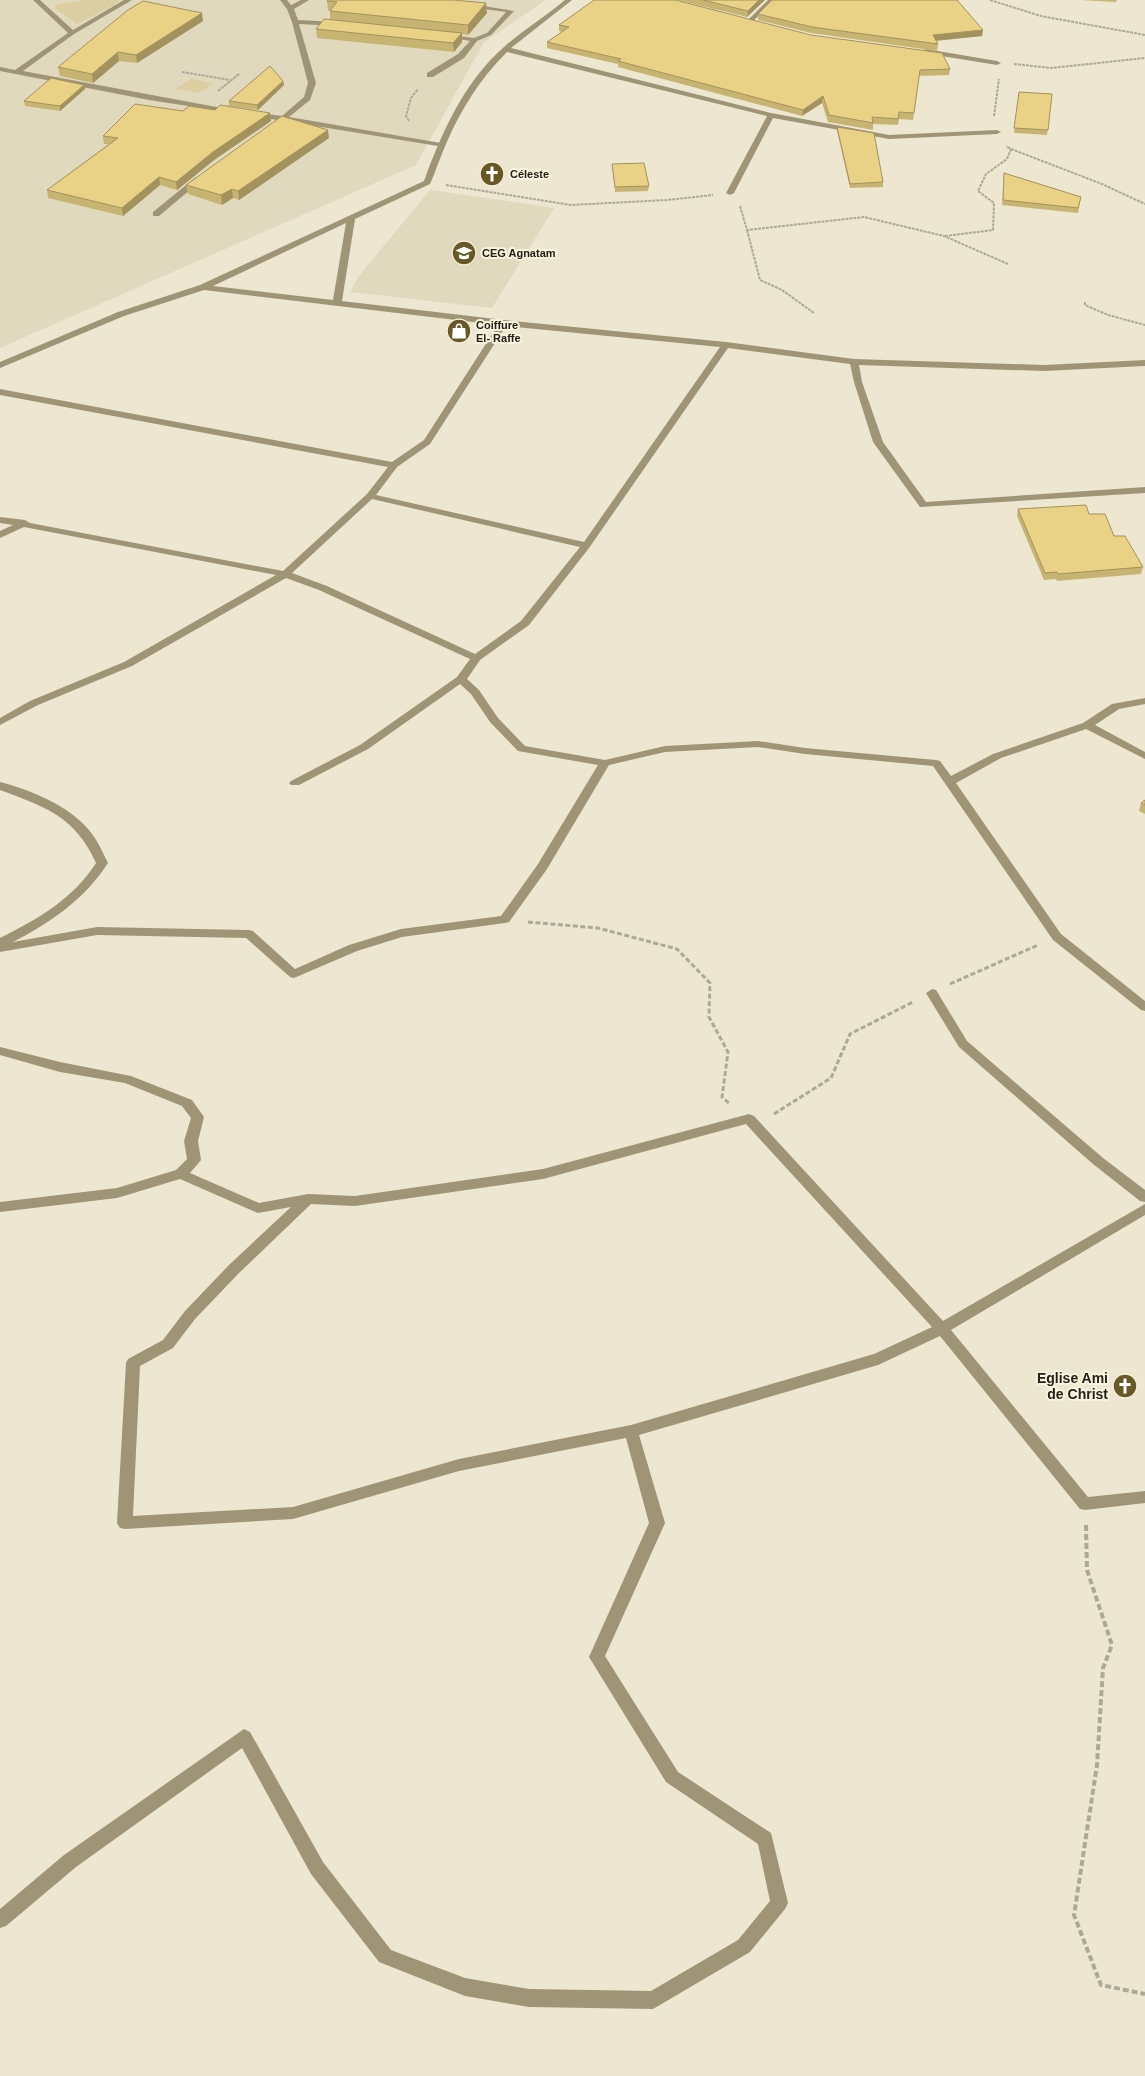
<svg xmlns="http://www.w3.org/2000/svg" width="1145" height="2076" font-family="Arial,sans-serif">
	<rect width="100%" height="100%" fill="#ede6d1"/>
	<!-- built -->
	<path fill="#e1d9be" d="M0,0h546l-62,42 -68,123 -416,183z
		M430,190l124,18 -62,100 -142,-16 8,-15z"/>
	<!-- green -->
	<path fill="#dccea1" d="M86,0h33l-3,4 -39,20 -22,-16 2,-4z
		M192,78l21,6 -14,9 -24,-4z"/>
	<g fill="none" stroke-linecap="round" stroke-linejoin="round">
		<!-- path-far2 -->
		<path stroke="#ada897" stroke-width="2" stroke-dasharray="3 1" stroke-linecap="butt" d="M990,0l51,16 104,19
			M1014,64l37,4 94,-10
			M182,72l48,8
			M218,91l21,-17
			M994,116l5,-37
			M409,121l-3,-5 5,-18 7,-9
			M1011,149l91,35 43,20
			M446,185l125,20 96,-5 46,-5
			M740,206l7,24 117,-13 80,19 64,28
			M747,230l13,50 22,10 32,23
			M945,236l48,-6 1,-27 -16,-12 8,-17 21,-15 4,-10 -5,-3
			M1085,302v3l23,10 37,10"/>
		<!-- path-far1 -->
		<path stroke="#ada897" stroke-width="3" stroke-dasharray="5 2.5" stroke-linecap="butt" d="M528,922l70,6 79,21 33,34 -1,34 19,35 -6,45 7,6
			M950,984l88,-39
			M774,1114l57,-36 19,-44 63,-32"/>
		<!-- path -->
		<path stroke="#ada897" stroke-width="4" stroke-dasharray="6 3" stroke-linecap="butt" d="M1086,1525l1,45 25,75 -9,23 -6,97 -23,150 27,70 44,9"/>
		<!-- service -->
		<path fill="#9f9576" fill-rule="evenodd" d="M33,0h7l33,30 51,-30h8l-58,34 -51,37 215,40 -4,2 -85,-13 -149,-29v-4l15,3 53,-37z
			M280,0h7l4,5 10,-5h8l-15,9 4,11 38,2 3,2 -3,2 -37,-2 17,59 -6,17 -21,17 152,26 4,2 -1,2 -159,-26 -5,2h-3v-3l-27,-4 -1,-2 4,-2 29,4 22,-19 4,-14 -16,-61 -5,-13z
			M471,4l43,7 -23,24 -14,6 -13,17 -31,19h-6v-4l31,-19 12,-13 -27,-5v-2l31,4 13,-5 19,-21 -37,-5 -1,-1z
			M196,177l7,2 -44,37h-6v-4z"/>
		<!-- minor -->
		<path fill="#9f9576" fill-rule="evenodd" d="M565,0h7l-61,48 260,65 118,22 108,-5 4,2 -4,2 -108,5 -116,-21 -39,75 -4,2 -4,-2 41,-77 -260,-64c-27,27 -46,57 -61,92 -6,13 -10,27 -16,40l-75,35 -13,82 162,19 222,22 128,17 190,6 101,-5v6l-101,5 -185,-6 3,17 21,60 43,60 219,-15v6l-225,14 -47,-65 -19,-60 -4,-18 -122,-16 -139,200 -60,77 -49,35 -13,19 12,11 19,28 27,28 80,14 60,-14 93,-5 47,7 131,12 4,1 11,15 42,-22 90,-31 29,-19 33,-6v6l-26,5 -24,16 50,27v7l-59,-30 -85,29 -45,25 105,151 84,67v10l-4,-1 -88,-70 -120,-174 -128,-12 -47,-7 -93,5 -56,13 -62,104 -38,53 -4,1 -103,14 -45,14 -63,27 -4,-1 -44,-39 -149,-3 -97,17v-14c38,-19 73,-39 96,-75 -21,-47 -51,-56 -96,-73v-8c30,8 68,23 88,47 9,10 14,22 20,34 -24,37 -57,59 -95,79l84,-15 152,3 4,1 42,38 54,-24 52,-16 100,-13 37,-52 60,-99 -80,-14 -28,-29 -19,-28 -11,-10 -92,65 -69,36h-8l-2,-2 2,-2 69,-36 97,-68 13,-18 -151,-69 -33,-12 -154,88 -94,39 -38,20v-7l30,-17 94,-39 152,-87 -252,-48 -24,11v-7l13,-6 -13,-2v-6l25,3 5,3 253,48 84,-77 21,-27 -388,-72v-6l392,73 32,-22 74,-115 -294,-35 -80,26 -124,52v-6l118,-50 82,-27 224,-104c18,-49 40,-99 80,-134 19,-17 41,-30 61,-47zM346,223l-13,77 -120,-14zM506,326l214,21 -136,195 -208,-47 21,-28 33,-23zM372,499l208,48 -59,74 -46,33 -148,-68 -35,-13z
			M768,0h7l-24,23h-4v-2z
			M926,49l71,12 4,2 -4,2 -74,-12 -1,-2z
			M932,989l4,1 31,51 136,117 42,32v12l-5,-1 -47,-37 -134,-117 -33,-54z
			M0,1047l60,15 71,14 61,24 12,17 -6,24 3,19 -11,13 69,30 49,-9 47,2 188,-27 206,-55 5,2 189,205 202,-117v11l-194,115 137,167 57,-6v12l-60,7 -5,-1 -140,-173 -62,29 -239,70 26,88 -60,133 73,116 93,61 17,70 -3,6 -35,43 -97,57 -124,-2 -64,-11 -86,-34 -68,-88 -69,-126 -166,119 -70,59 -6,2v-19l64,-54 180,-126 6,3 73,130 68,88 74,28 64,11 122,2 87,-51 32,-39 -12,-57 -92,-62 -77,-125 60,-134 -23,-85 -167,33 -166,48 -168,10 -5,-1 -3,-5 9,-160 2,-4 35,-19 22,-29 44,-46 62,-58 -33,6 -78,-34 -63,19 -117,14v-10l117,-14 59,-18 11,-11 -3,-18 7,-23 -9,-12 -57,-23 -65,-11 -60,-17zM746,1124l186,203 -58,27 -243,71 -172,34 -166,48 -160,9 7,-150 33,-18 22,-29 44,-46 72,-69 44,2 188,-27z"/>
	</g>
	<!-- wall -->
	<path fill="#c8b472" d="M677,0h88l-18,17z
		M1080,0h37l-1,2z
		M327,1l160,12 -19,22 -6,-1v8l-8,10 -137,-14 -1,-9 14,-9v-9l-2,-1z
		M758,14l225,16 -1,6 -46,5 2,3 -1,7 -126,-18 -53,-13z
		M203,21l-66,42 -18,-2 -26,22 -33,-7 -2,-9z
		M559,25l391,44 -1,6 -30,1 -6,44 -14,-1 -1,6 -25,-1v6l-45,-8 -6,-19 -20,13 -184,-49v-3l-71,-16v-6l15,-10 -3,-1z
		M283,81l1,4 -26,25 -29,-4v-5z
		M85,89l-25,22 -35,-5 -1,-5z
		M1019,92l33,2 -5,41 -33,-2z
		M215,110l55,3 1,8 -57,39 -37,30 -17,-5 -37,31 -75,-18 -1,-8 62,-46h-5l-1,-8 80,-25z
		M837,127l46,55v5l-33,1 -13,-57z
		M329,138l-90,62 -6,-2 -11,7 -34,-11 -2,-9z
		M612,164l37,22 -1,5 -33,1z
		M1004,173l77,24 -3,16 -76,-8z
		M1018,509l71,5 25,22 29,31 -2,7 -84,7 -1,-2 -12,1 -27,-64z
		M1145,800v14l-6,-3 2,-8z"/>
	<!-- shaded-wall -->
	<path fill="#a3925d" d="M759,0h6l-18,17 1,-6z
		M486,3l1,10 -19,22v-10z
		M202,13l1,8 -66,42 -1,-8z
		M983,30l-1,6 -50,5 1,-6z
		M462,33v9l-8,10 -1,-9z
		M118,52l1,9 -26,22 -1,-9z
		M283,81l1,4 -26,25 -1,-5z
		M84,85l1,4 -25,22v-5z
		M823,96l-1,7 -20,13 1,-6z
		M270,113l1,8 -57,39 -37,30 -1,-8 37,-30z
		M328,130l1,8 -90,62 -1,-9z
		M159,177l1,8 -37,31 -1,-8z
		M232,189l1,9 -11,7 -1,-10z"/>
	<!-- building -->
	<path fill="#e9d185" stroke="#a3925d" d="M328,0h126l32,3 -18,22 -138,-14 7,-9 -10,-1z
		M594,0h81l136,35 131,18 8,16 -30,1 -6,43 -15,-1 -1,7 -26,-2 1,6 -44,-8 -6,-19 -20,14 -185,-49 3,-2 -74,-17 22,-15 -10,-2z
		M703,0h56l-11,11z
		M772,0h185l26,30 -50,5 5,9 -126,-17 -54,-13z
		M143,1l59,12 -66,42 -18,-3 -26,22 -34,-7 70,-57z
		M324,19l138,14 -9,10 -137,-14z
		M270,66l13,15 -26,24 -28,-4z
		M51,78l33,7 -24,21 -36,-5z
		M1019,92l33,2 -4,36 -34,-2z
		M135,104l48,7 6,-5 26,4 5,-5 50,8 -57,39 -37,30 -17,-5 -37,31 -75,-18 71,-52 -15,-2z
		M282,116l46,14 -90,61 -6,-2 -11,6 -35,-10z
		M837,127l37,6 9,49 -33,2z
		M644,163l5,23 -34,1 -3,-23z
		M1004,173l77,24 -3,11 -75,-8z
		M1086,505l3,9h16l9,22h11l18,31 -85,7 -1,-2 -12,1 -27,-64z
		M1145,800v5l-4,-2z"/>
	<!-- icons -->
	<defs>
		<g id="church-disc" transform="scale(1.25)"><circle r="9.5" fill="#675825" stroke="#faf3de"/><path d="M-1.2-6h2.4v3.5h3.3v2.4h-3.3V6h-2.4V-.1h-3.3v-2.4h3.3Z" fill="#fff"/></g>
		<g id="school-disc" transform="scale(1.25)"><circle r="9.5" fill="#675825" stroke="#faf3de"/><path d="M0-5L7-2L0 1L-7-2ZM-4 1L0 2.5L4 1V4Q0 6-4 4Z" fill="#fff"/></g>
		<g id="shop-disc" transform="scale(1.25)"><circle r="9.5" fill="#675825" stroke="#faf3de"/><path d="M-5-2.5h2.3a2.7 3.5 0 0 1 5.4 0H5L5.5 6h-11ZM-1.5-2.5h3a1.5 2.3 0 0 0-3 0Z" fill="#fff"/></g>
	</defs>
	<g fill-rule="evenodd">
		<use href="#church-disc" x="492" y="174"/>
		<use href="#school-disc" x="464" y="253"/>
		<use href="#shop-disc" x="459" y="331"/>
		<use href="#church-disc" x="1125" y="1386"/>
	</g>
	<g text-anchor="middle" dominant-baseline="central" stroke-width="4" stroke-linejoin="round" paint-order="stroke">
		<!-- far-poi labels -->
		<g font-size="11" font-weight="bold" fill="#232019" stroke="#faf3de" text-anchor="start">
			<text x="510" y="174">Céleste</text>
			<text x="482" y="253">CEG Agnatam</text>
			<text x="476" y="325">Coiffure<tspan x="476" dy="13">El- Raffe</tspan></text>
		</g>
		<!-- poi labels -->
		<g font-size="14" font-weight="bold" fill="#232019" stroke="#faf3de" text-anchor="end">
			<text x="1108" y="1378">Eglise Ami<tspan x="1108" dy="16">de Christ</tspan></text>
		</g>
	</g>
</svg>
